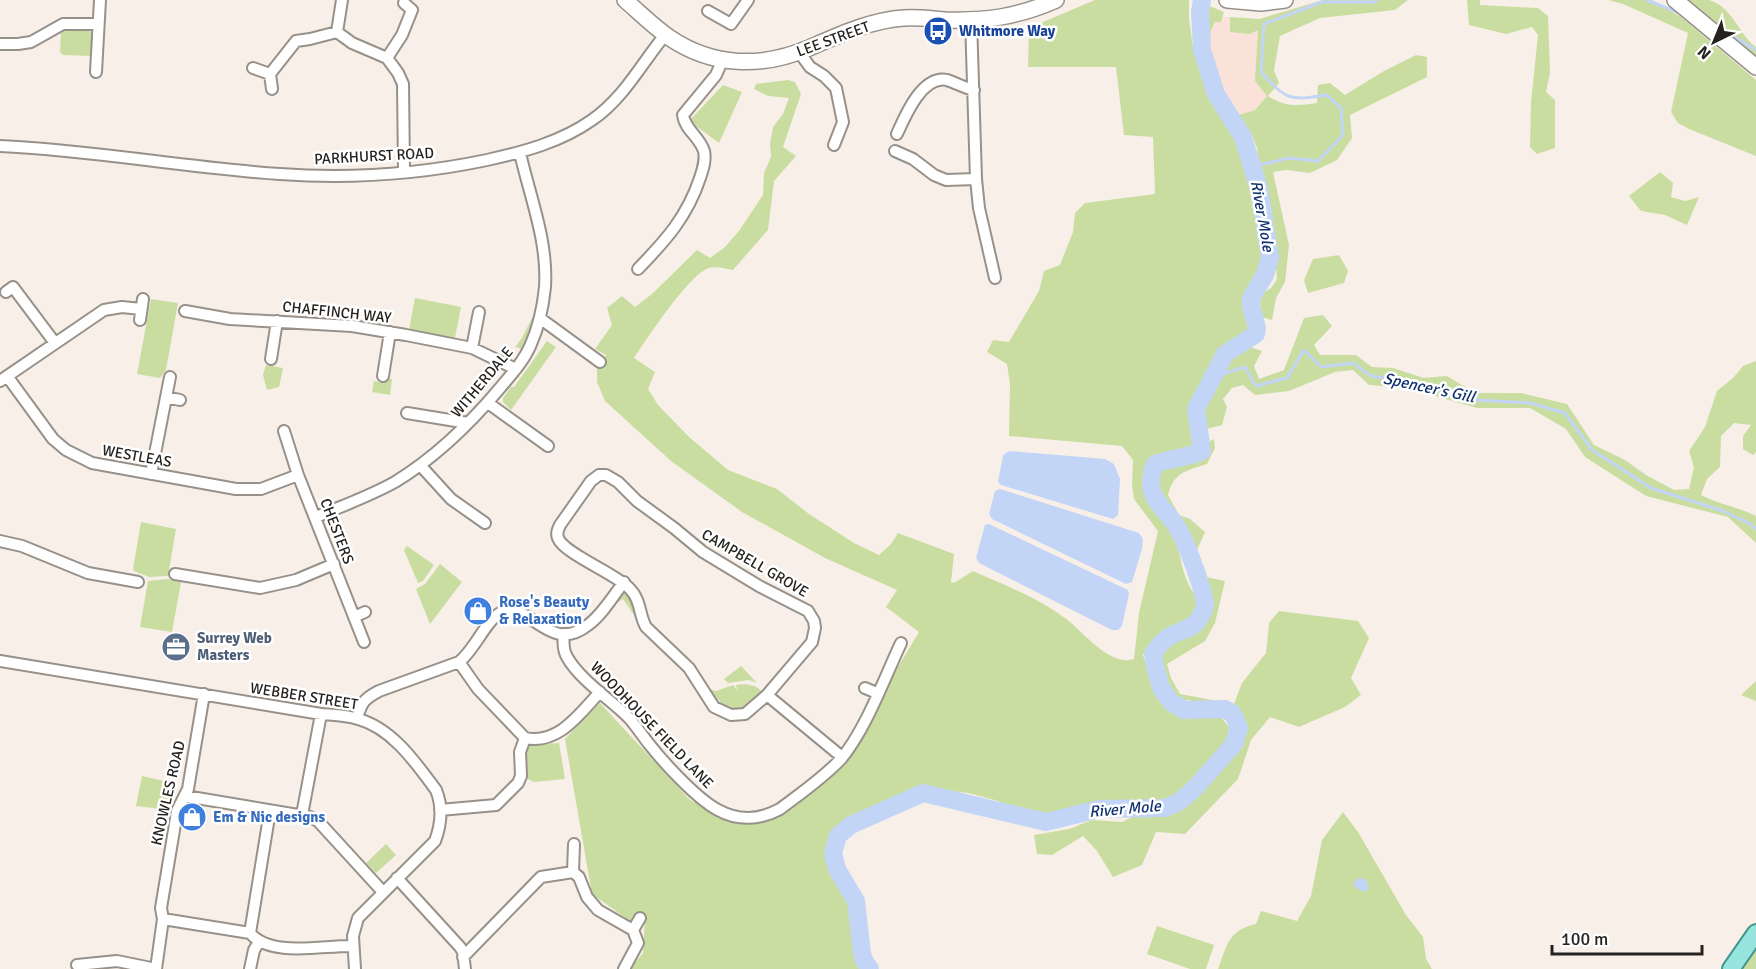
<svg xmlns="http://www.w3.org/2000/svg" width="1756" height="969" font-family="Signika,sans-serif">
	<rect width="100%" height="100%" fill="#f8f0e8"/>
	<!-- industrial -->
	<path fill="#fae2d8" d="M1223,17h7v14l28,-1v24l9,42 -12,14 -16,5 -9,-13 -14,-28 -9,-31 3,-1 1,-12 4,-9 6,1z"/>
	<!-- green -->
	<path fill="#c9dda0" d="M1095,0h94v19l4,28 10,32 13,27 19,24 4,18 13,36 7,31 7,41 -6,22 -11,16 -2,12 4,23c-8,10 -18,11 -26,19 -10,8 -29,45 -33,57 -3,12 3,27 5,38l-6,9 -32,4 -10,5c-16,33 4,44 21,69 11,16 10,37 18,53 5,12 9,9 11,25l-9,16c-20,7 -33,15 -47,31l7,22 19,33 19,9 15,-3 19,2 7,9 -1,11 -12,19 -31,33 -20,12 -74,3 -45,13 -19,-5 -29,-12 -30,-8 -46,-5 -80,37 -10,13 -5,17 6,19 17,27v10l3,15 2,29 8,14h-233l13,-16 2,-35 -7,-6 -8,9 -38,-27 -27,-155 35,-36 90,97 47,24 30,-3 26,-16 32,-24 24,-21 35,-70 35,-58 -33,-25 11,-17 -72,-32 -83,-46 -71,-51 -66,-60 -8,-19v-13l9,-14 -11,-6 17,-24 -5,-17 15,-12 13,11 17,-13 45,-44 13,8 15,-11 14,-16 24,-36 1,-22 7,-16 -1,-13 3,-17 10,-13 6,-16 -21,-2 -14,-7 2,-5 32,-4 7,2 6,12 -18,53 13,9 -22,25 -6,49 -35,40c-7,-1 -17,-4 -24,-2 -19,5 -63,72 -75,90l21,14 -7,17 10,16 30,31 40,34 49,19 32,25 45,29 25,12 12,-11 7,-11 56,21 -3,28 3,1 19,-12c31,14 64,26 92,47 18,13 44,49 69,41l5,-46 19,-82 -24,-32 -2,-15 1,-24 -11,-14 -113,-10 1,-52 -3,-20 -20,-12 6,-12 16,2 30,-51 5,-20 16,-6 13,-33 2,-19 10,-10 70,-9 -2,-57 -29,-2 -8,-68h-88l1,-39z
		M1323,0h85l-13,10 -75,8 -40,18 -6,34 5,13 -11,13c18,11 28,10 49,7l1,-18 12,-2 15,12 39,-24 32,-16 11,2v20l-77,38 2,23 -15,22 -27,13 -24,-3 -13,2 16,73 -4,37 -9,16 -4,22 -11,-3 -1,-22 11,-7 6,-9 -6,-70 -10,-36 -4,-25 -5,-13 -13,-20 16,-5 12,-14 -12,-15 3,-51 -8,4 -20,-2v-15l29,2z
		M1467,0h13v5l58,3 10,8 2,57 -4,19 9,8v48l-18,6 -7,-7 1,-45 7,-67 -6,-8 -26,7 -37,-9z
		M1608,0h44l29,17 75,63v76l-67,-27 -11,-6 -7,-11 17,-79 -65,-29z
		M1685,0c8,0 17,0 24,0 24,7 29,34 47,47v11z
		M1207,5l17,7 -3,10h-6l-4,8 -1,12 -3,1 -2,-14z
		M66,31h24l4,4 -2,21 -29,-1 -3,-3 1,-19z
		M723,85l19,7 -23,51 -30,-22z
		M1660,172l13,11 -2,14 14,4 14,-4 -12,28 -22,-10 -24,-4 -12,-15z
		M1339,255l9,16 -4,12 -36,10 -4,-13 9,-21z
		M415,298l46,9 -6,31 -46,-8z
		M151,299l27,4 -12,67 -6,8 -23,-4z
		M537,308l-2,13 -12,28 -8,-2 7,-9z
		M1323,315l9,11 -18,19 6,10h36l16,12 21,1 31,10 23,-2 28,17h46l46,11 27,41 31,15 21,15 28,15 15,-1 5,-22 -5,-16 16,-24 12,-36 16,-13 10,-12 13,-5v91l-3,3 -10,-6v-13l8,-11 -17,-2 -13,13 -1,31 -13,12 -6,16c17,9 37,12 55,21v27l-28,-26 -82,-21 -61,-39 -19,-28 -36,-21h-53l-70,-20 -38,-3 -16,-15 -18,2 -46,19 -34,4 -12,-10 -11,3 -9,11 4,8 -5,18 -19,5 -3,-15 13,-27 17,-30 20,-11 12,4 -8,15 5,13 25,-9 20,-52z
		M547,341l9,6 -45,63 -8,-8v-4l8,-11h3z
		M266,365l17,3 -4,19 -12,3 -4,-15z
		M382,377l10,2 -2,16 -18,-3 2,-11 7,1z
		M1214,439l1,9 -8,16c-21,7 -33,8 -39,31l11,20 11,4 15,13 -8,18 -6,-3 -7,-21 -12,-11 -11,-15 -7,-18 5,-15 13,-6 17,1 15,-6 4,-14z
		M141,522l35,7 -8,47 -19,1 -15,-6 -1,-2z
		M407,546l27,19 -11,16 -5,2 -14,-33z
		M440,564l22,18 -32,42 -14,-35 9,-5z
		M1201,576l24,5 -10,42 -10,18 -38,23 4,14 9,16 54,10 8,-21 24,-30 3,-30 10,-12 79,10 11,17 -18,40 10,17 -16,12 -46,20 -29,-10 -19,23 -13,39 -53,55 -29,-2 -14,33 -29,12 -16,-26 -14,-15 -31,19 -15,-1 -3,-19 35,-6 23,-9 30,2 14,-7 34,-1 27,-24 39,-43 9,-21 -10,-19 -50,-7 -11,-4 -11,-25 -3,-18 13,-13 19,-6 12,-13 6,-21z
		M168,579l13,3 -9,50 -32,-5 8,-46z
		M626,593l7,6 5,22 -15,-22 -14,9 11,-14z
		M741,666l16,17 -8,-3 -21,3 -4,-4z
		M1756,681v20l-15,-6z
		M744,684l11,2 8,6c-23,23 -34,23 -54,-3l7,2 17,-6 4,5 -1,-5z
		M559,743l6,36 -31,3 -6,-3 -3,-28 5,-6z
		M142,776l31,7 -2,27 -35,-4z
		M1343,812l15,20 48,83 17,22 3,22 6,10h-214c9,-23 10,-39 38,-45l5,-13 36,10 14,-25 11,-56z
		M386,844l10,11 -20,18 -10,-10z
		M1157,926l57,19 -8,24h-16l-43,-15z
		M1756,948v21h-15l15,-20z"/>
	<!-- water -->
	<path fill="#c2d5f7" d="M1009,451l96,8 9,5 6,15 -2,36 -5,4 -112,-34 -3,-3 5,-27z
		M1000,489l139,44 4,6 -1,10 -10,33 -6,2 -134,-65 -3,-5 6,-23z
		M989,524l139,66 1,4 -7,32 -4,4h-6l-133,-67 -3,-5 9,-33z
		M1358,878l8,1 3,9 -4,4 -9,-4 -3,-4z"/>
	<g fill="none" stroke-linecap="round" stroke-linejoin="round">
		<!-- stream -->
		<path stroke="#c2d5f7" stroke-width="3" d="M1647,0l35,14
			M1731,35l25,15
			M1252,167l37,-9 29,3 25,-26 -2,-27 -14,-13c-39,6 -40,5 -66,-23l3,-48 58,-22h52l3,-2
			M1211,378l34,-11 11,19 31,-8 17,-28 17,17 32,-4 18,13 49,7 55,17 55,3 35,10 27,37 59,38 72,23 26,12 7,6"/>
		<!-- river -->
		<path stroke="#c2d5f7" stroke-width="18" d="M870,969l-6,-9 -2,-7 -6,-52 -19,-32 -4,-16 5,-17 13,-11 72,-32 123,29 53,-13 66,-1 14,-6 16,-14 39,-44 5,-16 -6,-14 -8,-5 -41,1 -13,-8 -10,-14 -6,-22 -2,-12c5,-8 11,-15 19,-19 10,-5 21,-6 27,-16 2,-3 5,-10 6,-13 1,-11 -19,-63 -25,-74 -14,-27 -39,-32 -25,-68 15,-6 32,-6 47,-13l-6,-42 29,-55 31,-20 1,-6 -6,-22v-8l14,-23 5,-18 -11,-68 -16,-52 -27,-43 -14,-44 -2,-38 2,-12"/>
		<!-- street casing -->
		<g stroke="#98918a" stroke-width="14">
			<path id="street" d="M708,11l23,13 17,-24
				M971,20l5,159 3,29 16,70
				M337,32l15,11 35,15 11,15 5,11 1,87
				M337,32l5,-32
				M0,44h18l13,-2 32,-18h35
				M799,52l11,15 14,9 12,12 7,34 -9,23
				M387,58l15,-23 10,-25 -8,-7
				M253,68l17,6 26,-33 14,-2 27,-7
				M96,72l4,-72
				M270,74l2,15
				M897,134c8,-18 25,-59 50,-54 9,3 18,8 27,10
				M0,146c94,4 186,22 280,28 68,5 140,0 207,-14 36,-8 74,-18 105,-40 32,-22 49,-56 73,-85
				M895,151l18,8 21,16 12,5 30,-1
				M638,269c28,-29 49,-52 62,-91 3,-9 6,-18 4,-27 -5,-15 -19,-21 -21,-36l33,-40 7,-16
				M6,292l7,-5 42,56
				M185,311l45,8 122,7 54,9 66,13 44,21
				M541,319l59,43
				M140,320l3,-21
				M472,348l7,-36
				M271,359l6,-38
				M7,376l46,63 13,11 26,13 144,26h25l37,-14
				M383,376l7,-44
				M0,381l104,-71 18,-3 19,2
				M166,397l14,3
				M488,403l60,43
				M407,413l61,10
				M284,431l14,44 66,167
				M420,465l31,34 34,24
				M151,474l19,-97
				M599,475h7l12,7 19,19 37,27 29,24 56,34 49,25 6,10 1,7 -3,14 -45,53 -22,19 -14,1 -17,-8 -25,-39 -43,-41c-7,-12 -5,-27 -16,-38 -13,-15 -66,-35 -72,-51 -2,-5 0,-9 2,-13l31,-44z
				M316,517c26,-11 54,-21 79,-35 41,-25 74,-57 105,-94 11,-13 24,-27 31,-44 8,-18 12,-37 14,-57 3,-46 -15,-90 -25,-134
				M0,541l22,5 66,27 50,9
				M175,574l85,14 36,-8 38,-16
				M354,617l11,-5
				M564,634c-1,8 -1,16 3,23 13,23 43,42 62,61 7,8 13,17 20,26 15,19 48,55 69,66 20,11 42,10 62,-1 20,-15 43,-31 61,-50 25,-30 43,-80 60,-116
				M0,661l321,53c12,1 25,1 37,5 34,9 58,44 78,71 7,17 5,35 -1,51l-77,77 -5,18 2,33
				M459,662l19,27 47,49c34,7 55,-25 75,-46
				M865,688l12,5
				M767,695l75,62
				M357,718c5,-16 7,-19 22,-27l80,-29c16,-12 28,-45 45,-51 25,-9 46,44 84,14 14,-10 25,-29 36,-43
				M185,796l125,21 8,4 65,71
				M440,810l56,-5 22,-22 3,-7 -1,-24 5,-14
				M302,815l19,-101
				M573,872l1,-28
				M397,878l63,69 3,5 2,17
				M163,919l87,14
				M633,930l7,-12
				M250,933l20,-122
				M250,933c21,25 73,12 103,13
				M463,957l78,-80 32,-5 6,5 8,20 11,13 35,20 5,13 -14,26
				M77,965l40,-4 39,8
				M156,969l7,-50 -2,-11 14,-84 2,-13 11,-22 16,-95
				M250,969l4,-19 5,-8"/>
		</g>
		<!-- secondary casing -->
		<g stroke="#98918a" stroke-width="18">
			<path id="secondary" d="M625,0c15,13 29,27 45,38 43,29 92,30 139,10 30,-13 62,-28 95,-30 14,-1 28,1 41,2 43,1 72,-3 111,-20
				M1227,0l34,3 24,-3
				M1675,0l81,67"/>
		</g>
		<!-- primary casing -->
		<g stroke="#42968e" stroke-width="20">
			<path id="primary" d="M1731,969l25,-36"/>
		</g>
		<!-- street -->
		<use href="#street" stroke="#fff" stroke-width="10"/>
		<!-- secondary -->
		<use href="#secondary" stroke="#fff" stroke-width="15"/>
		<!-- primary -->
		<use href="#primary" stroke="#97e5df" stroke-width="16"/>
	</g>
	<!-- icons -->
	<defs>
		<g id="bus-disc" transform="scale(1.5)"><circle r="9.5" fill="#1a4fb4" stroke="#fff"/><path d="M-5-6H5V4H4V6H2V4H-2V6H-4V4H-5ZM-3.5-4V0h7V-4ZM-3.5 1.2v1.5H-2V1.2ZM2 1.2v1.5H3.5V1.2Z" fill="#fff"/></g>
		<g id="shop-disc" transform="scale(1.5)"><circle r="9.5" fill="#3f7fe0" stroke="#fff"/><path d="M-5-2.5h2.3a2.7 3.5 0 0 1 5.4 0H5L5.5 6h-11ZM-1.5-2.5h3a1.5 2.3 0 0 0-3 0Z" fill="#fff"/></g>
		<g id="office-disc" transform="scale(1.5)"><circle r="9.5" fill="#5c6f8a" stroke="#fff"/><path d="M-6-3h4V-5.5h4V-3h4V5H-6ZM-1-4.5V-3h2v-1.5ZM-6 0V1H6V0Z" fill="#fff"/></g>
	</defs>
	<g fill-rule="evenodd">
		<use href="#bus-disc" x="938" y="31"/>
		<use href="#shop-disc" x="478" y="611"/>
		<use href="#office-disc" x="176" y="647"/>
		<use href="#shop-disc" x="192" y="817"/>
	</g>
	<g text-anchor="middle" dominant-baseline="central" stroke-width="5" stroke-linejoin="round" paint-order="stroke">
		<!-- transit labels -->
		<g font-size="15" font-weight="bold" fill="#164399" stroke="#fff" text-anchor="start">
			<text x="959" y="31">Whitmore Way</text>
		</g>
		<!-- street labels -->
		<g font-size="15" fill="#25221f" stroke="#fff">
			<text transform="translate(833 39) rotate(-20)">LEE STREET</text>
			<text transform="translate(374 156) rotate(-3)">PARKHURST ROAD</text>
			<text transform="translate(337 312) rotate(6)">CHAFFINCH WAY</text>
			<text transform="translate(482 382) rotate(-50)">WITHERDALE</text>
			<text transform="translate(137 456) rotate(10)">WESTLEAS</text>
			<text transform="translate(337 531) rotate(69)">CHESTERS</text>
			<text transform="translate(755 563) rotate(30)">CAMPBELL GROVE</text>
			<text transform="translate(304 696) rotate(9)">WEBBER STREET</text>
			<text transform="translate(652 725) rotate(46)">WOODHOUSE FIELD LANE</text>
			<text transform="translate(168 793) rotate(-77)">KNOWLES ROAD</text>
		</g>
		<!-- shop labels -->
		<g font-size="15" font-weight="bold" fill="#366cbe" stroke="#fff" text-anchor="start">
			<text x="499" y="602">Rose's Beauty<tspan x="499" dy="17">&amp; Relaxation</tspan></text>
			<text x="213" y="817">Em &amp; Nic designs</text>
		</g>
		<!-- service labels -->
		<g font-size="15" font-weight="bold" fill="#4e5e75" stroke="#fff" text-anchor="start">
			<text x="197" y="638">Surrey Web<tspan x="197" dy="17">Masters</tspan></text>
		</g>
		<!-- water labels -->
		<g font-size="16" font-style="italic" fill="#113372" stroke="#fff">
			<text transform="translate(1262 216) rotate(80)">River Mole</text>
			<text transform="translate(1429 388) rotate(12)">Spencer's Gill</text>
			<text transform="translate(1125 809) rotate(-5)">River Mole</text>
		</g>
	</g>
	<!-- north arrow -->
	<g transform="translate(1714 42) rotate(223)" stroke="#ffffff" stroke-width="4.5" paint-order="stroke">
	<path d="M0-4.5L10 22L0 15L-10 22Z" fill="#25221f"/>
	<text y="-9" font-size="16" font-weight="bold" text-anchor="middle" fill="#25221f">N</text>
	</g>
	<!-- scale -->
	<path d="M1552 945v9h150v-9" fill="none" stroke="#25221f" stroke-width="3"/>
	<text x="1561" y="945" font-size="18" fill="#25221f" stroke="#ffffff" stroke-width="4.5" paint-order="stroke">100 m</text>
</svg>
